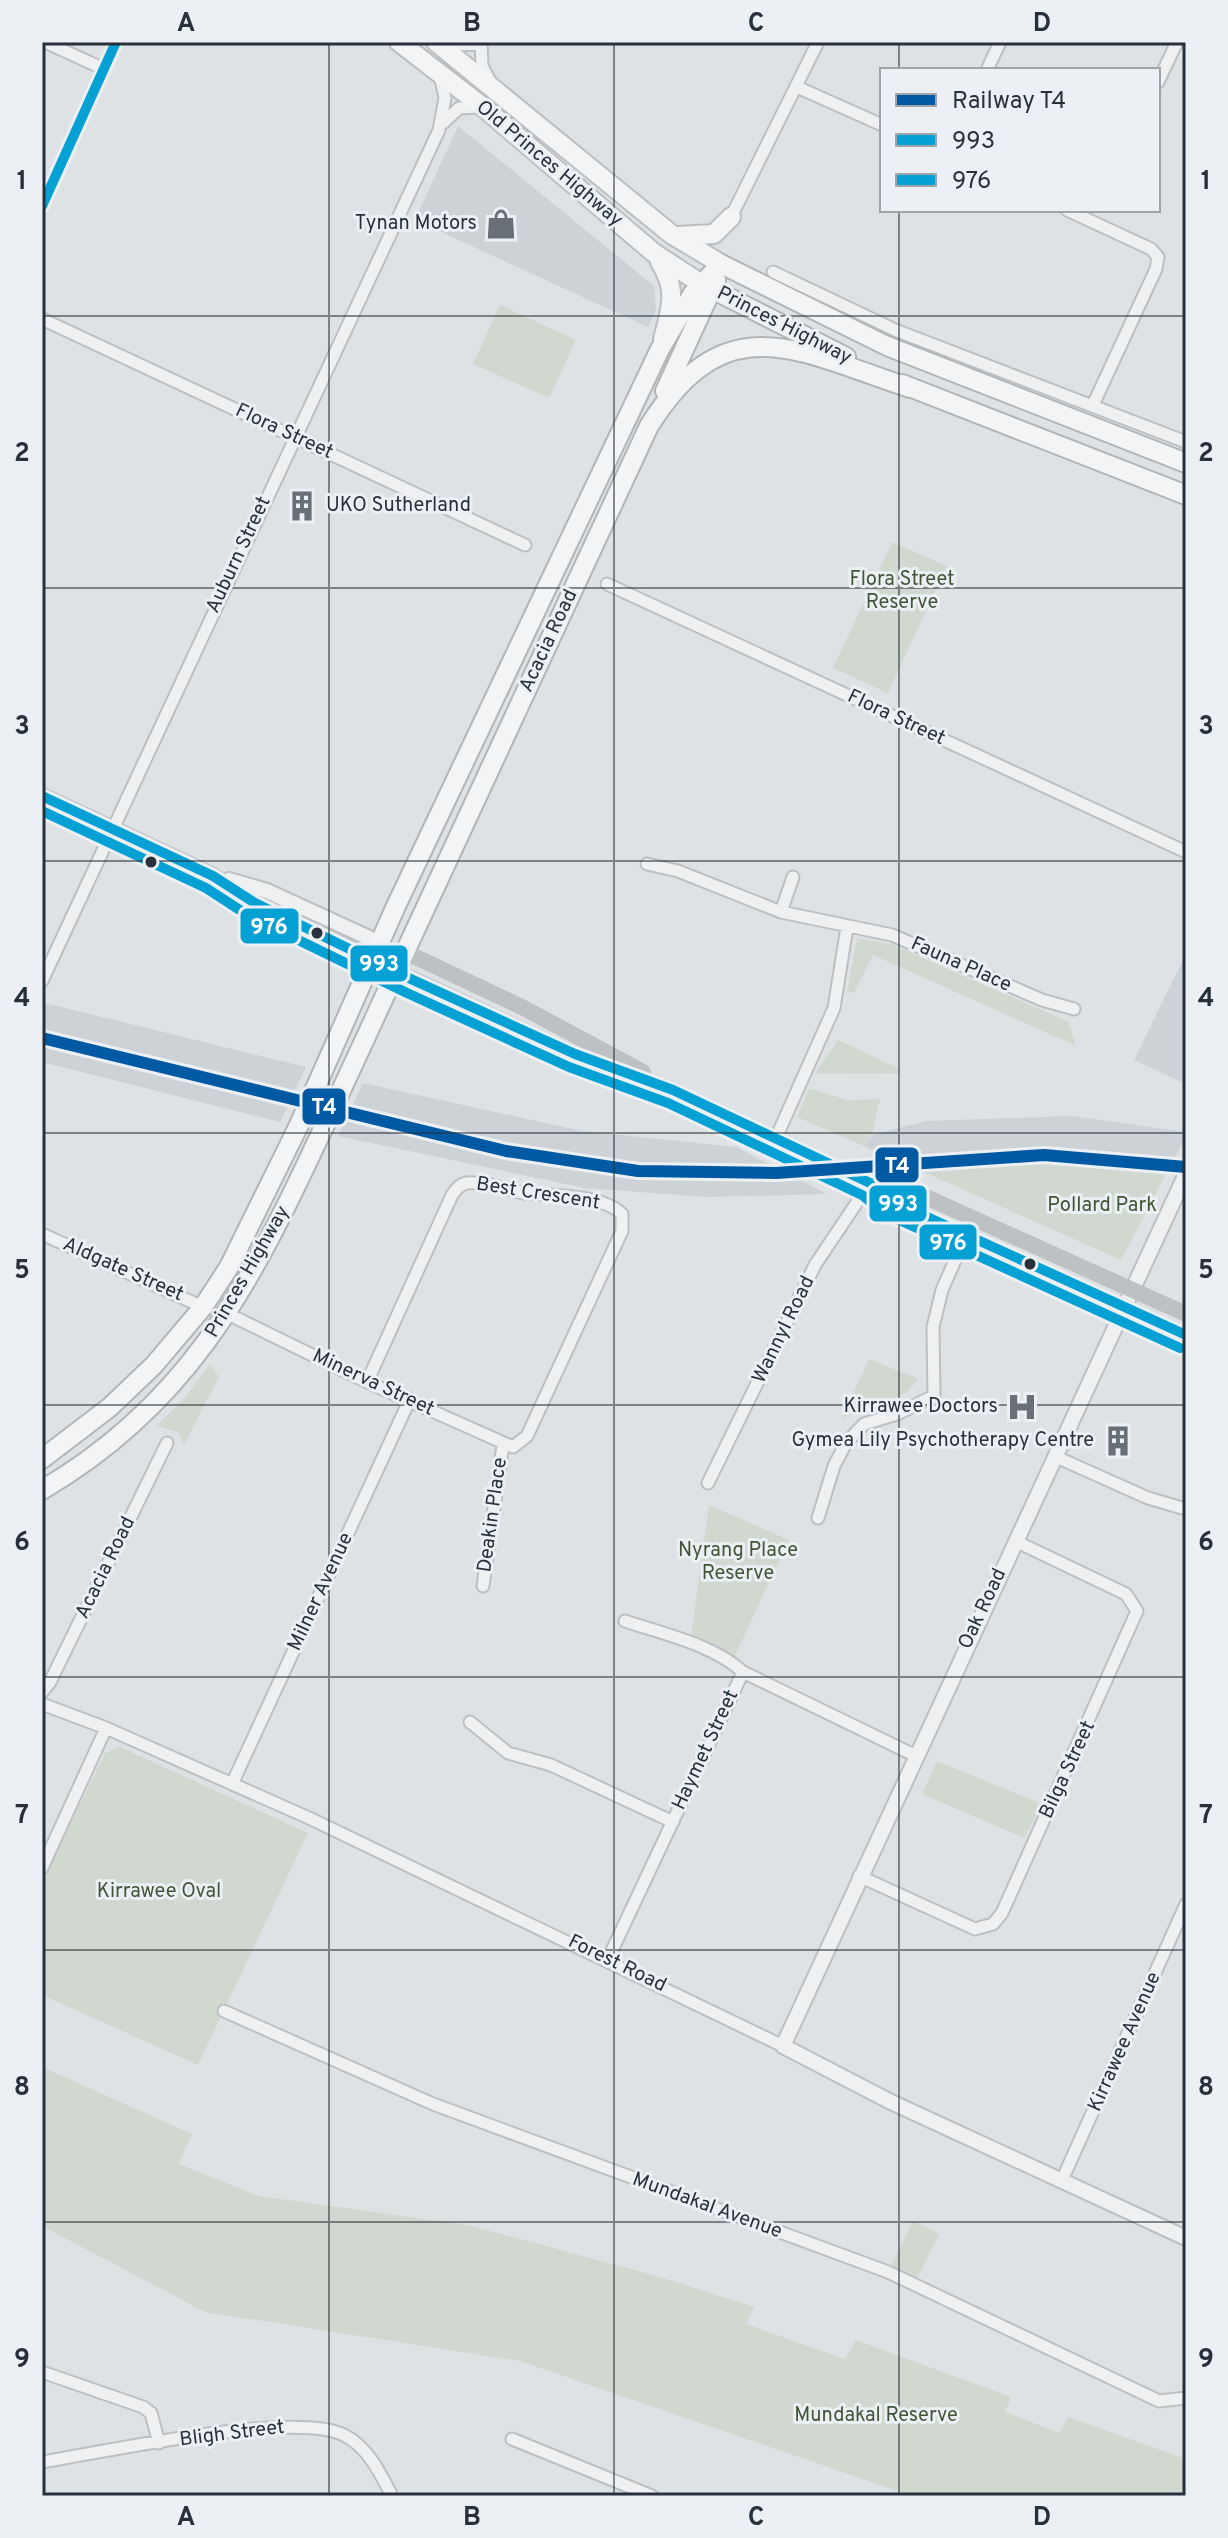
<svg xmlns="http://www.w3.org/2000/svg" width="1228" height="2538" font-family="Overpass,sans-serif">
	<rect width="100%" height="100%" fill="#dfe2e4"/>
	<!-- built -->
	<path fill="#cdd2d7" d="M458,126l196,160 2,24 -8,17 -233,-107z
		M1186,954v130l-52,-24z
		M42,1003l11,2 253,62 -26,55 -238,-60z
		M363,1083l219,48 154,16 91,47 -120,3 -123,-9 -246,-52z
		M1072,1116l114,16v4l-20,38 -45,-7 -139,-2 -54,9 -64,-28 8,-11 54,-14z"/>
	<!-- green -->
	<path fill="#d1d8d0" d="M500,305l76,35 -27,58 -76,-34z
		M892,542l55,24 -59,127 -55,-25z
		M857,938l34,6 178,78 7,24 -203,-91 -19,38 -7,-2z
		M838,1040l62,29 -1,5 -84,-1z
		M809,1088l38,12 33,-1 -7,32 -9,15 -67,-29z
		M1072,1161l94,13 -45,86 -193,-86 54,-9z
		M869,1359l50,20 -13,14 -64,25z
		M210,1364l9,13 -35,68 -6,-13 -22,-6 28,-27z
		M709,1505l80,35 -57,122 -42,-19z
		M120,1747l188,86 -110,232 -156,-70v-113l63,-129z
		M937,1761l105,43 -18,34 -102,-44z
		M42,2067l150,67 -13,30 80,32 209,29 192,52 94,30 -8,17 99,35 11,-19 155,57 -6,15 55,21 8,-16 118,42v37h-274l-392,-135 -315,-49 -163,-86z
		M913,2221l26,13 -25,51 -26,-13z"/>
	<g fill="none" stroke-linecap="round" stroke-linejoin="round">
		<!-- minor casing -->
		<g stroke="#bdc0c2" stroke-width="15">
			<path id="minor" d="M45,42l59,27
				M444,42l17,3 19,-2
				M481,42l1,24 7,13
				M987,70l13,-28
				M1158,82l19,-40
				M797,87l85,38
				M443,123l16,-15 20,-1
				M42,206l74,-164
				M1067,210l84,39 7,8 -2,12 -63,136
				M731,217l87,-175
				M773,272l122,58 291,112
				M42,319l483,226
				M607,584l579,268
				M647,864l31,7 103,41 111,23 150,65 32,9
				M781,912l12,-35
				M42,981l397,-851 6,-32 -5,-23
				M776,1138l58,-130 13,-81
				M42,1234l161,73
				M228,1314l139,68 146,65 14,-11 95,-205v-17c-21,-21 -71,-17 -98,-21 -17,-3 -40,-12 -57,-10 -7,1 -11,6 -15,12l-85,187
				M1054,1456l94,42 34,10
				M708,1483l107,-218 55,-82
				M818,1518l16,-52 12,-23 18,-19 33,-10 37,-18 -1,-69 9,-37 25,-57
				M483,1586l20,-141
				M625,1621c38,13 87,23 118,51
				M42,1692l8,-10 117,-239
				M42,1704l64,24 203,90 474,228
				M470,1722l38,31 43,12 122,57
				M232,1784l178,-385
				M42,1868l64,-140
				M859,1876l116,53 18,-5 9,-11 135,-302 -11,-17 -111,-53
				M608,1959l135,-287 173,84
				M224,2011l209,93 455,168 271,129 27,-3
				M1062,2180l124,-276
				M42,2372l101,35 8,6 8,30
				M512,2439l140,57
				M42,2462c62,-10 252,-52 302,-27 24,12 36,38 48,61"/>
		</g>
		<!-- tertiary casing -->
		<g stroke="#bdc0c2" stroke-width="18">
			<path id="tertiary" d="M42,796l171,80 42,27 118,57
				M229,880l38,11 113,52
				M1186,1174l-403,872 108,56 295,136"/>
		</g>
		<!-- primary casing -->
		<g stroke="#bcbfc1" stroke-width="22">
			<path id="primary" d="M399,42l84,65 171,146 46,30
				M436,42l235,192 50,30
				M678,236l36,-2 17,-17
				M660,262c18,28 11,47 3,77"/>
		</g>
		<!-- trunk casing -->
		<g stroke="#b1b5b8" stroke-width="22">
			<path id="trunk" d="M721,264l166,82 299,117
				M700,283l146,74
				M902,384l284,111
				M665,391l51,-111
				M42,1459l68,-52 44,-42 49,-58 26,-40 70,-142 97,-219 264,-557 33,-56 28,-29
				M42,1490c142,-83 204,-197 271,-340 36,-75 70,-151 105,-226 77,-166 154,-332 231,-498 77,-123 148,-75 261,-38"/>
		</g>
		<!-- minor -->
		<use href="#minor" stroke="#eef0f1" stroke-width="11"/>
		<!-- tertiary -->
		<use href="#tertiary" stroke="#eef0f1" stroke-width="14"/>
		<!-- secondary -->
		<path stroke="#bdc1c4" stroke-width="16" d="M405,952l117,55 121,65
			M396,971l179,83 98,36 197,93 20,17 296,135
			M870,1183l27,1 289,130"/>
		<!-- primary -->
		<use href="#primary" stroke="#f3f4f5" stroke-width="18"/>
		<!-- trunk -->
		<use href="#trunk" stroke="#f3f4f5" stroke-width="18"/>
		<!-- bus-1 casing -->
		<g stroke="#ecf0f4" stroke-width="16">
			<path id="bus-1" d="M42,206l74,-164
				M42,796l171,80 42,27 158,77 162,74 98,36 197,93 20,17 296,135"/>
		</g>
		<!-- bus-2 casing -->
		<g stroke="#ecf0f4" stroke-width="16">
			<path id="bus-2" d="M42,811l164,77 43,28 158,77 162,74 99,36 194,92 22,18 296,135"/>
		</g>
		<!-- bus-1 -->
		<use href="#bus-1" stroke="#06a1d4" stroke-width="10"/>
		<!-- bus-2 -->
		<use href="#bus-2" stroke="#06a1d4" stroke-width="10"/>
		<!-- rail-1 casing -->
		<g stroke="#ecf0f4" stroke-width="18">
			<path id="rail-1" d="M42,1038l464,113 132,20 138,2 268,-18 142,12"/>
		</g>
		<!-- rail-1 -->
		<use href="#rail-1" stroke="#005aa3" stroke-width="12"/>
	</g>
	<!-- grid -->
	<path fill="none" stroke="#28313b" stroke-width="2" stroke-opacity="0.55" d="M329,42v2454M614,42v2454M899,42v28M899,210v2286M42,316h1144M42,588h1144M42,861h1144M42,1133h1144M42,1405h1144M42,1677h1144M42,1950h1144M42,2222h1144"/>
	<!-- icons -->
	<defs>
		<g id="shop-bare" transform="scale(2.4)"><path d="M-5-2.5h2.3a2.7 3.5 0 0 1 5.4 0H5L5.5 6h-11ZM-1.5-2.5h3a1.5 2.3 0 0 0-3 0Z" fill="#686f76" stroke="#ecf0f4" stroke-width="2.5" paint-order="stroke"/></g>
		<g id="building-bare" transform="scale(2.4)"><path d="M-4-6H4V6H1V3H-1V6H-4ZM-2.5-4.3h1.7v1.8h-1.7ZM.8-4.3h1.7v1.8H.8ZM-2.5-1h1.7V.8h-1.7ZM.8-1h1.7V.8H.8Z" fill="#686f76" stroke="#ecf0f4" stroke-width="2.5" paint-order="stroke"/></g>
		<g id="hospital-bare" transform="scale(2.4)"><path d="M-5-5h3v3.5h4V-5h3V5h-3V1.5h-4V5h-3Z" fill="#686f76" stroke="#ecf0f4" stroke-width="2.5" paint-order="stroke"/></g>
	</defs>
	<g fill-rule="evenodd">
		<use href="#shop-bare" x="501" y="224"/>
		<use href="#building-bare" x="302" y="506"/>
		<use href="#hospital-bare" x="1022" y="1407"/>
		<use href="#building-bare" x="1118" y="1441"/>
	</g>
	<!-- markers -->
	<g fill="#28313b" stroke="#ecf0f4" stroke-width="3">
		<circle cx="151" cy="862" r="7"/>
		<circle cx="317" cy="933" r="7"/>
		<circle cx="1030" cy="1264" r="7"/>
	</g>
	<g text-anchor="middle" dominant-baseline="central" stroke-width="6" stroke-linejoin="round" paint-order="stroke">
		<!-- street labels -->
		<g font-size="20" fill="#28313b" stroke="#ecf0f4">
			<text transform="translate(549 164) rotate(40)">Old Princes Highway</text>
			<text transform="translate(784 326) rotate(27)">Princes Highway</text>
			<text transform="translate(284 432) rotate(25)">Flora Street</text>
			<text transform="translate(239 555) rotate(-65)">Auburn Street</text>
			<text transform="translate(549 641) rotate(-65)">Acacia Road</text>
			<text transform="translate(896 718) rotate(25)">Flora Street</text>
			<text transform="translate(961 965) rotate(24)">Fauna Place</text>
			<text transform="translate(538 1194) rotate(9)">Best Crescent</text>
			<text transform="translate(123 1270) rotate(24)">Aldgate Street</text>
			<text transform="translate(248 1272) rotate(-60)">Princes Highway</text>
			<text transform="translate(784 1330) rotate(-64)">Wannyl Road</text>
			<text transform="translate(373 1383) rotate(25)">Minerva Street</text>
			<text transform="translate(493 1515) rotate(-82)">Deakin Place</text>
			<text transform="translate(106 1568) rotate(-64)">Acacia Road</text>
			<text transform="translate(321 1592) rotate(-65)">Milner Avenue</text>
			<text transform="translate(983 1609) rotate(-65)">Oak Road</text>
			<text transform="translate(706 1750) rotate(-65)">Haymet Street</text>
			<text transform="translate(1068 1770) rotate(-65)">Bilga Street</text>
			<text transform="translate(617 1964) rotate(26)">Forest Road</text>
			<text transform="translate(1125 2042) rotate(-66)">Kirrawee Avenue</text>
			<text transform="translate(707 2206) rotate(20)">Mundakal Avenue</text>
			<text transform="translate(232 2434) rotate(-7)">Bligh Street</text>
		</g>
		<!-- poi labels -->
		<g font-size="20" fill="#28313b" stroke="#ecf0f4" text-anchor="end">
			<text x="477" y="224">Tynan Motors</text>
			<text x="326" y="506" text-anchor="start">UKO Sutherland</text>
			<text x="998" y="1407">Kirrawee Doctors</text>
			<text x="1094" y="1441">Gymea Lily Psychotherapy Centre</text>
		</g>
		<!-- park labels -->
		<g font-size="20" fill="#405636" stroke="#ecf0f4">
			<text x="902" y="580">Flora Street<tspan x="902" dy="23">Reserve</tspan></text>
			<text x="1102" y="1206">Pollard Park</text>
			<text x="738" y="1551">Nyrang Place<tspan x="738" dy="23">Reserve</tspan></text>
			<text x="159" y="1892">Kirrawee Oval</text>
			<text x="876" y="2416">Mundakal Reserve</text>
		</g>
	</g>
	<g stroke="#ecf0f4" stroke-width="3">
		<rect x="239" y="907" width="61" height="38" rx="8" fill="#06a1d4"/>
		<rect x="349" y="944" width="60" height="39" rx="8" fill="#06a1d4"/>
		<rect x="301" y="1087" width="46" height="39" rx="8" fill="#005aa3"/>
		<rect x="874" y="1146" width="46" height="38" rx="8" fill="#005aa3"/>
		<rect x="868" y="1184" width="60" height="39" rx="8" fill="#06a1d4"/>
		<rect x="918" y="1223" width="60" height="38" rx="8" fill="#06a1d4"/>
	</g>
	<g font-size="22" text-anchor="middle" font-weight="bold" fill="#fff">
		<text x="269" y="934">976</text>
		<text x="379" y="971">993</text>
		<text x="324" y="1114">T4</text>
		<text x="897" y="1173">T4</text>
		<text x="898" y="1211">993</text>
		<text x="948" y="1250">976</text>
	</g>
	<!-- border -->
	<rect width="1228" height="2538" fill="none" stroke="#ecf0f4" stroke-width="88"/>
	<!-- legend -->
	<rect x="880" y="68" width="280" height="144" fill="#ecf0f4" stroke="#9ea4aa" stroke-width="2"/>
	<rect x="896" y="94" width="40" height="12" fill="#005aa3" stroke="#9ea4aa" stroke-width="2"/>
	<text x="952" y="108" font-size="24" fill="#28313b">Railway T4</text>
	<rect x="896" y="134" width="40" height="12" fill="#06a1d4" stroke="#9ea4aa" stroke-width="2"/>
	<text x="952" y="148" font-size="24" fill="#28313b">993</text>
	<rect x="896" y="174" width="40" height="12" fill="#06a1d4" stroke="#9ea4aa" stroke-width="2"/>
	<text x="952" y="188" font-size="24" fill="#28313b">976</text>
	<rect x="44" y="44" width="1140" height="2450" fill="none" stroke="#28313b" stroke-width="3"/>
	<g font-size="26" text-anchor="middle" font-weight="bold" fill="#28313b">
		<text x="186" y="31">A</text>
		<text x="472" y="31">B</text>
		<text x="756" y="31">C</text>
		<text x="1042" y="31">D</text>
		<text x="22" y="189">1</text>
		<text x="1206" y="189">1</text>
		<text x="22" y="461">2</text>
		<text x="1206" y="461">2</text>
		<text x="22" y="734">3</text>
		<text x="1206" y="734">3</text>
		<text x="22" y="1006">4</text>
		<text x="1206" y="1006">4</text>
		<text x="22" y="1278">5</text>
		<text x="1206" y="1278">5</text>
		<text x="22" y="1550">6</text>
		<text x="1206" y="1550">6</text>
		<text x="22" y="1823">7</text>
		<text x="1206" y="1823">7</text>
		<text x="22" y="2095">8</text>
		<text x="1206" y="2095">8</text>
		<text x="22" y="2367">9</text>
		<text x="1206" y="2367">9</text>
		<text x="186" y="2525">A</text>
		<text x="472" y="2525">B</text>
		<text x="756" y="2525">C</text>
		<text x="1042" y="2525">D</text>
	</g>
</svg>
